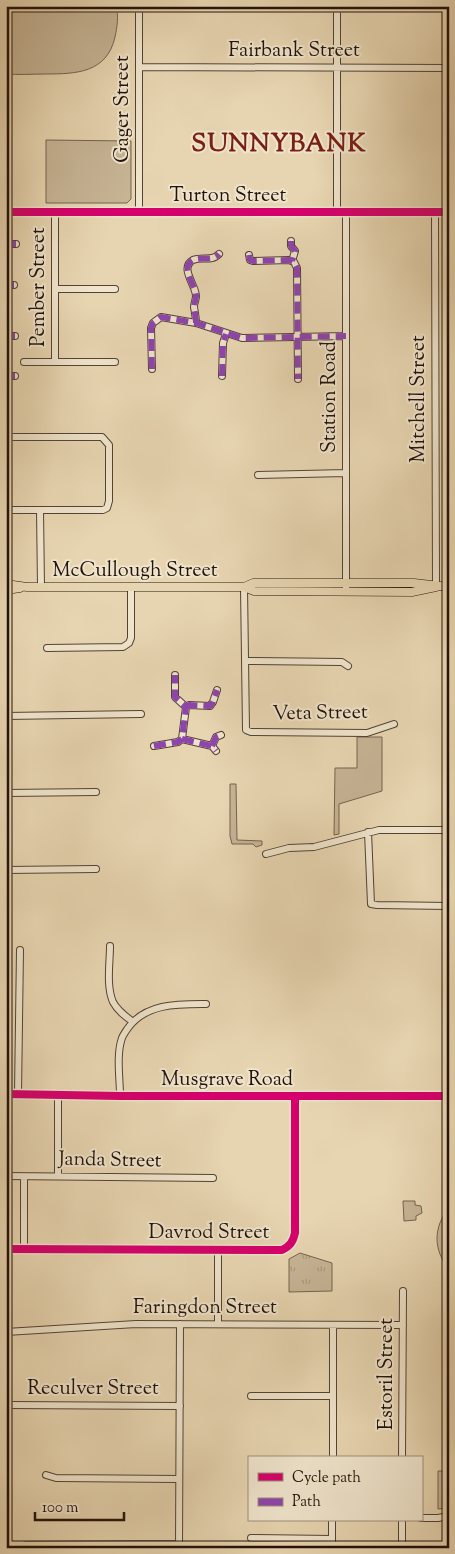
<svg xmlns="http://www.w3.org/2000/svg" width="455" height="1554" font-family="'Sorts Mill Goudy',serif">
	<defs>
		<pattern id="park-tufts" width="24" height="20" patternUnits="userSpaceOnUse" patternTransform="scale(1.25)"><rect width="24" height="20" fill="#c6b495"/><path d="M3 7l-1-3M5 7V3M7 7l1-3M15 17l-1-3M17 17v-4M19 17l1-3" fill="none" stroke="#aa9a7f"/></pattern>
	</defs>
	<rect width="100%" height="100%" fill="#e7d5b1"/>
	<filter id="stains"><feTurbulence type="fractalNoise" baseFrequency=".004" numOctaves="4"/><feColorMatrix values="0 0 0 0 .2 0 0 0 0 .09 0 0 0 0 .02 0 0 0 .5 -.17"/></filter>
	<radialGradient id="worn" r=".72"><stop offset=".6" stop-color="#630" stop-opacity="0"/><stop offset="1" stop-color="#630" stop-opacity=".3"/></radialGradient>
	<!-- grass -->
	<path fill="#c6b495" stroke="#746350" d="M6,6h110c3,9 1,22 -1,31 -8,36 -39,37 -70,37 -13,0 -26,1 -39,0z
		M46,140l85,1v58l-4,4h-81z
		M357,737h25v54l-43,13v30l-5,1 1,-67h22z
		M230,784h6l1,56 25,1v4l-6,2 -3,-3h-21l-2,-8z
		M403,1201h12v4l6,1 1,7 -6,3v4l-12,1z
		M449,1208v61c-16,-19 -16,-42 0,-61z
		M438,1471h11l-1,37 -10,1z"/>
	<!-- park -->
	<path fill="url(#park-tufts)" stroke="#746350" d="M300,1253l32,10v28l-43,1v-33z"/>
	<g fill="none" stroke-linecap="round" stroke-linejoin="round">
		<!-- minor casing -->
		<g stroke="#534334" stroke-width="8">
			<path id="minor" d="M139,67l310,1
				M6,212h443
				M55,212v150
				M139,212v-206
				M337,212v-206
				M346,212v380
				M435,212l1,375
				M291,241v5l4,5 -3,10
				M6,244h10
				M249,255l1,5 3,1 36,-1 5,2 3,6 1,111
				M6,285h8
				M55,289h60
				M196,323c0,-5 -1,-10 -2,-16 0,-4 2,-7 2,-11 0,-11 -17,-28 -3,-36 9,-4 19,2 26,-6
				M6,336h9
				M24,362h91
				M152,369l-1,-41 2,-5 8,-6 35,6 46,15 104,-2
				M6,376h9
				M222,376l1,-33 3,-9
				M6,437h96l7,8v56l-2,7 -4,2h-97
				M258,475l88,-2
				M40,510l1,77
				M244,587l2,143 5,2 116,1 27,-9
				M47,648l76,-1 6,-4 2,-5v-51
				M245,661l97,1 6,4
				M186,707l3,-2 21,1 3,-4 4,-12
				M6,716l135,-2
				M182,739l30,7 4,5
				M154,746l24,-4 4,-3 4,-32 -11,-10v-22
				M212,746l4,-9 5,-2
				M6,793l90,-1
				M368,832l3,72 6,1 72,1
				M266,854l23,-6 25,-1 65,-17h70
				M6,870l90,-1
				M110,946c0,17 -4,40 3,56 4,8 12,14 20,20
				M6,1094l114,2h329
				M18,1094l2,-144
				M120,1096c0,-18 -4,-41 2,-58 1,-3 4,-7 6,-10 18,-25 51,-24 78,-24
				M6,1176l207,2
				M58,1176v-82
				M6,1249l276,1c8,-4 11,-8 13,-17v-137
				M24,1249v-72
				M218,1250v74
				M6,1332l130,-8 267,1
				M251,1396h82
				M6,1405l174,1
				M333,1458v-133
				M402,1458l1,-167
				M46,1475l10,3 123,1
				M421,1518h17l11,-2
				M251,1538l81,1
				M26,1545l153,-1
				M179,1548l1,-224
				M332,1548v-28
				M402,1548v-28"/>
		</g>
		<!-- major casing -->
		<g stroke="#22120a" stroke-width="9">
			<path id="major" d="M6,584l21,3h217l10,4 158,1 24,-5
				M244,587l9,-4h161l35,4
				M6,590l14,-2"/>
		</g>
		<!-- minor -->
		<use href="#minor" stroke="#efe4cc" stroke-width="6"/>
		<!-- major -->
		<use href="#major" stroke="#e7d5b1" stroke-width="8"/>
		<!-- quiet -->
		<path stroke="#8e44ad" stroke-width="6" stroke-dasharray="12 6" stroke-linecap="butt" d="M291,241v5l4,5 -3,10
			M6,244h10
			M249,255l1,5 3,1 36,-1 5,2 3,6 1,111
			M6,285h8
			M196,323c0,-5 -1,-10 -2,-16 0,-4 2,-7 2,-11 0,-11 -17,-28 -3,-36 9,-4 19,2 26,-6
			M6,336h9
			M152,369l-1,-41 2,-5 8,-6 35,6 46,15 104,-2
			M6,376h9
			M222,376l1,-33 3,-9
			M186,707l3,-2 21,1 3,-4 4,-12
			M182,739l30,7 4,5
			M154,746l24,-4 4,-3 4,-32 -11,-10v-22
			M212,746l4,-9 5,-2"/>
		<!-- cycleway casing -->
		<g stroke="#efe4cc" stroke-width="11">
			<path id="cycleway" d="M6,212h443
				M6,1094l114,2h329
				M6,1249l276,1c8,-4 11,-8 13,-17v-137"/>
		</g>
		<!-- cycleway -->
		<use href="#cycleway" stroke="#d6006c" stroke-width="8"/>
	</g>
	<g text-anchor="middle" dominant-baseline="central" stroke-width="4" stroke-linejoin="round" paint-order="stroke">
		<!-- street labels -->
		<g font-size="20" fill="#22120a" stroke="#efe4cc">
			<text x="294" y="51">Fairbank Street</text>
			<text transform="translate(123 109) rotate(-90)">Gager Street</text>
			<text x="228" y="196">Turton Street</text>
			<text transform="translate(39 287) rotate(-90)">Pember Street</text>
			<text transform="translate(330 397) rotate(-90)">Station Road</text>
			<text transform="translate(419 399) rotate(-90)">Mitchell Street</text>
			<text x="135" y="571">McCullough Street</text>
			<text transform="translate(320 714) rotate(-1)">Veta Street</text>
			<text x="227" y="1080">Musgrave Road</text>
			<text transform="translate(110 1161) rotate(1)">Janda Street</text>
			<text x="209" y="1233">Davrod Street</text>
			<text x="205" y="1308">Faringdon Street</text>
			<text transform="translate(387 1374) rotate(-90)">Estoril Street</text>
			<text x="93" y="1389">Reculver Street</text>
		</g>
		<!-- district labels -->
		<g font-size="25" font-weight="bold" letter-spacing="1" fill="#7a1f14" stroke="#efe4cc">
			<text x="279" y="145">SUNNYBANK</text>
		</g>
	</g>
	<!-- margin -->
	<rect width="455" height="1554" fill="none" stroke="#e7d5b1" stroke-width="25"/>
	<rect x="8" y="8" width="440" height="1539" fill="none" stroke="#22120a" stroke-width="2.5"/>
	<rect x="12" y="12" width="430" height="1529" fill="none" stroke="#22120a"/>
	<!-- legend -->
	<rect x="248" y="1456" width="175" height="65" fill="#efe4cc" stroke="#9d907e"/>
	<rect x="258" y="1473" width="25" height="8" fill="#d6006c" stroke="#9d907e"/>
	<text x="292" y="1482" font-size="15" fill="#22120a">Cycle path</text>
	<rect x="258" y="1498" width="25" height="8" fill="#8e44ad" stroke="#9d907e"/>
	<text x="292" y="1506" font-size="15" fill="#22120a">Path</text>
	<!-- scale -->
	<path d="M35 1512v8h89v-8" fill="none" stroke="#22120a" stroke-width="2.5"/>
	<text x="42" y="1512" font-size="15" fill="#22120a" stroke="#efe4cc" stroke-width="4" paint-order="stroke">100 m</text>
	<rect width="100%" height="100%" filter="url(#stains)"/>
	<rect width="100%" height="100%" fill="url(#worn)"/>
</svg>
